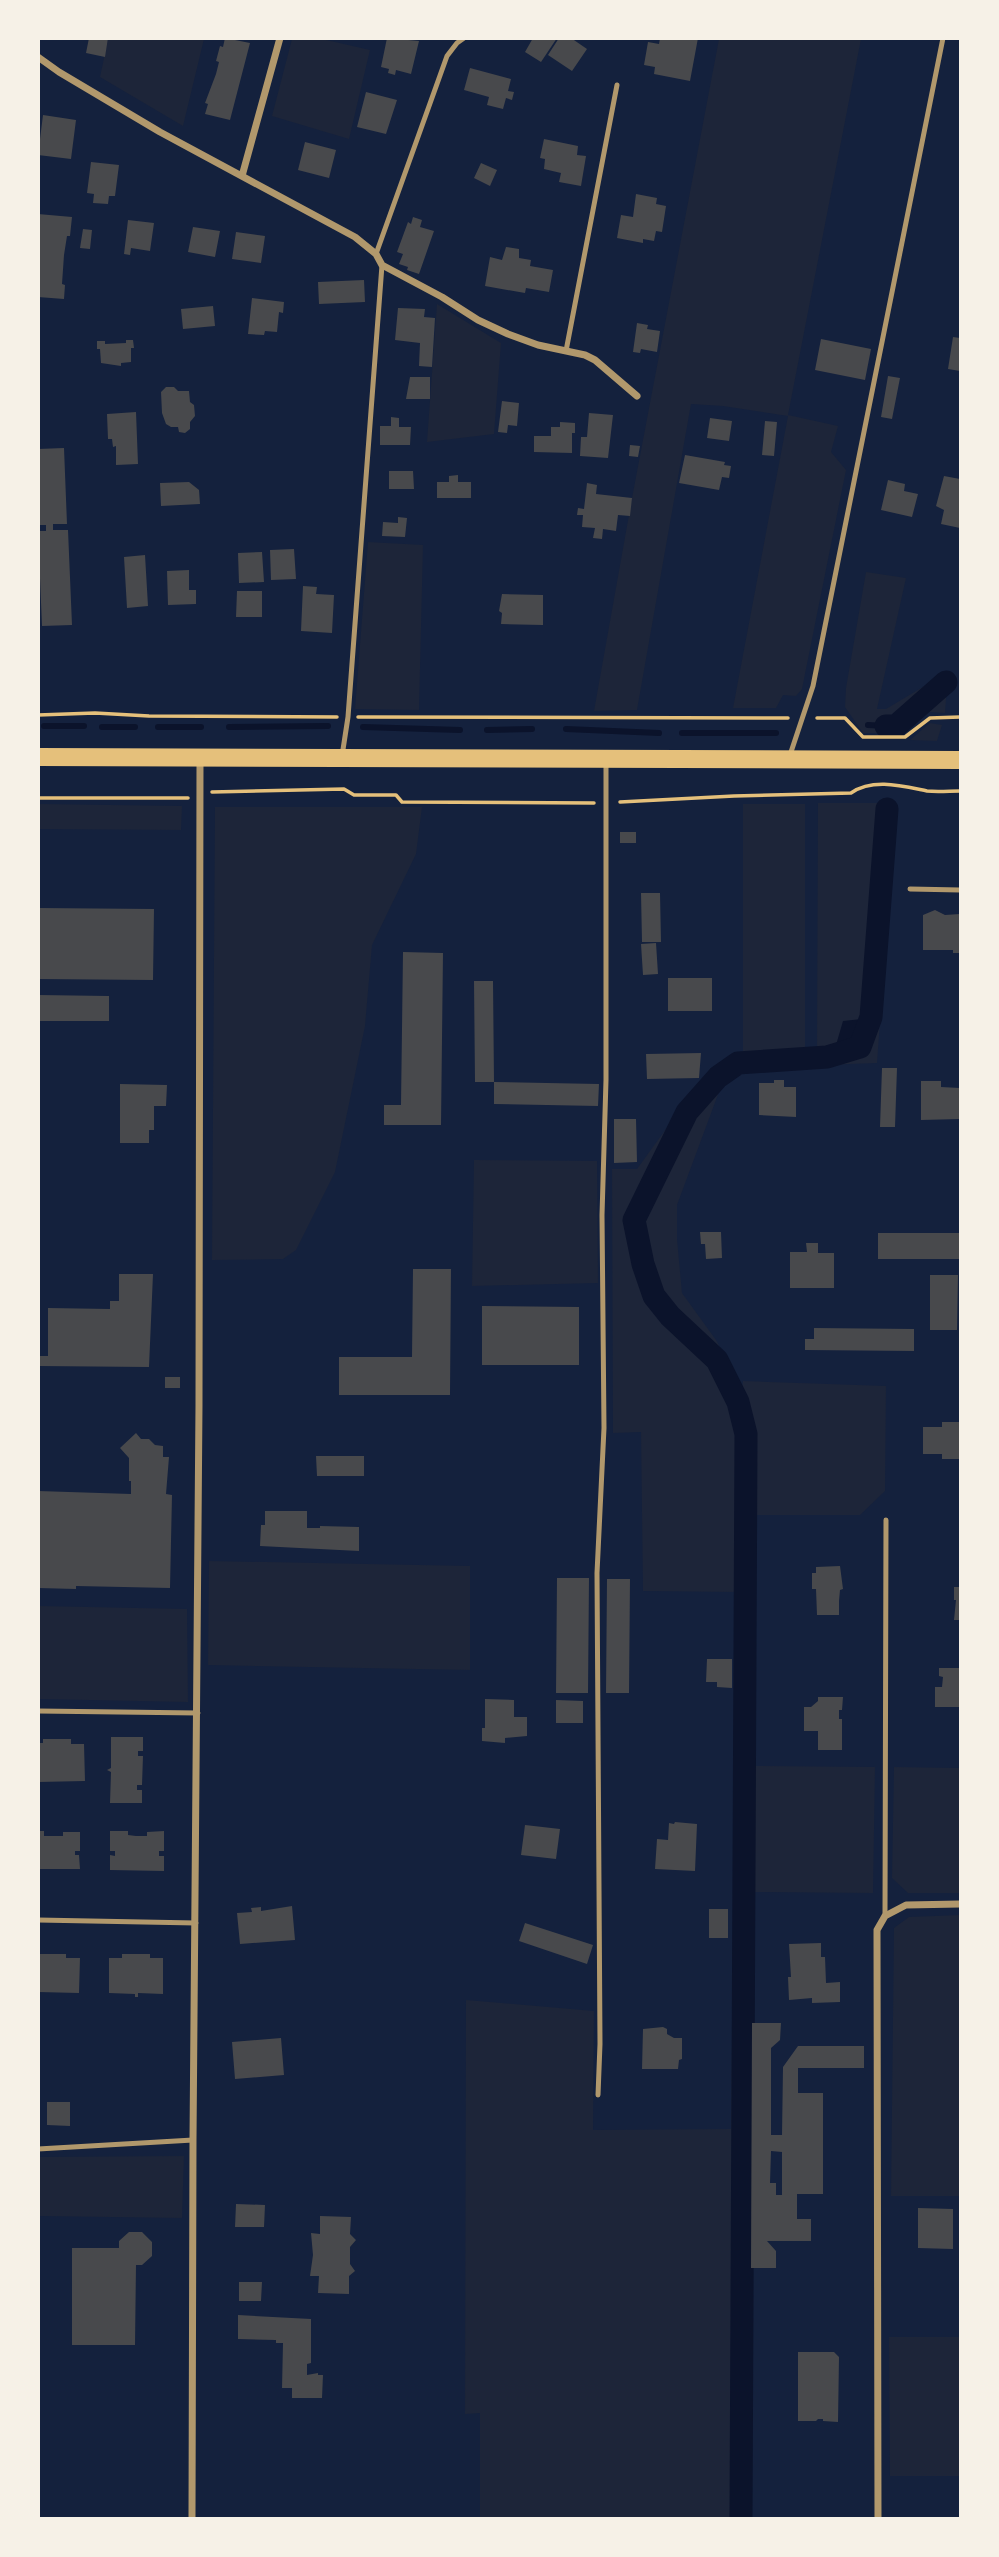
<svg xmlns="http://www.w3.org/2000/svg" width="999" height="2557" font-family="Cabin,sans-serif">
	<rect width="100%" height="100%" fill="#14213d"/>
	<!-- green -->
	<path fill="#1d2539" d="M108,39h96l-21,87 -83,-49z
		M292,39h30l48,11 -21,89 -77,-23z
		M719,39h142l-73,376 50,11 -7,26 15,18 -44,219 -6,7 -13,-1 -7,13h-43l55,-292 -65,-10 -32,-2 -54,306 -43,1 38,-213z
		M437,304l64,39 -7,91 -67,8z
		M368,542l55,3 -4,165 -64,-1z
		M866,572l40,6 -29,131h9l62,-37 -3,41 -15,-1 -28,21h-39l-18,-26 1,-19z
		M930,723l12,2 -5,16 -27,-1z
		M818,803h78l-19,260 -135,5 -19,13 -46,124v34l5,54 34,47 26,49 1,-8 143,5 -1,105 -25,24h-105l-2,251 122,1 -2,126 -120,-1 -4,626h-269v-105l-15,1 1,-414 128,11 -1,119 138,-1 6,-537 -94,-1 -2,-159 -28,1 -1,-264h25l42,-58 54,-54 10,-1v-252h62v249l12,-1z
		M39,804l143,2 -1,24 -142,-1z
		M215,807h207l-6,47 -44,91 -7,81 -30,146 -39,78 -13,9 -71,1z
		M474,1160l123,1 1,122 -126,3z
		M209,1561l261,5v104l-262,-5z
		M39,1606l148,3 1,93 -149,-3z
		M894,1767l66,1v125h-52l-16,-15z
		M960,1915v281h-69l3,-268 15,-11z
		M184,2156l-2,62 -143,-2v-59z
		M889,2337h71v139h-70z"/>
	<!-- water -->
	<path fill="#0b132b" d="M871,1018l3,20 -23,13 -15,-6 7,-24z"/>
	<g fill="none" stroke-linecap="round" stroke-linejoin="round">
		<!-- stream -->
		<path stroke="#0b132b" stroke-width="6" d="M868,725l18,1
			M44,726h40
			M102,727h33
			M158,727h43
			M229,727l99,-1
			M363,727l97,3
			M566,729l93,4
			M487,730l45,-1
			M682,733h94"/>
		<!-- canal -->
		<path stroke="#0b132b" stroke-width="23" d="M886,726h10l50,-44
			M741,2518l5,-1084 -8,-32 -21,-42 -47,-44 -16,-20 -11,-32 -9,-44 53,-108 31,-35 20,-14 89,-6 33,-10 11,-30 16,-208"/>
	</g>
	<!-- building -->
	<path fill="#48494c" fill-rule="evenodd" d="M89,38h19l-3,19 -19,-4z
		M225,38l25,5 -20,77 -25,-6 3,-10 -3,-1 11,-29 3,-12 -3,-1 4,-15 3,1z
		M387,38l32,3 -8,33 -15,-4 -1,5 -7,-2 1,-4 -8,-2z
		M533,38h24l-16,24 -16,-10z
		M559,38h12l16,11 -15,22 -24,-16z
		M660,38h38l-8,43 -36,-7 1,-7 -11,-2 4,-23 11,2z
		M470,68l41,11 -3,12 6,1 -2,8 -6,-2 -3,11 -16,-4 2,-8 -25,-7z
		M366,92l31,8 -11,34 -29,-7z
		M43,115l33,5 -5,39 -33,-4z
		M544,139l34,7 -1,9 9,1 -5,30 -22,-4 2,-9 -17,-4 1,-10 -5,-1z
		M305,142l31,8 -7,28 -31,-8z
		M91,162l28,3 -4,31h-6l-1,8 -15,-1 1,-9 -7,-1z
		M481,163l16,7 -7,16 -16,-8z
		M636,194l21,4 -1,6 10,2 -4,26 -6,-1 -2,10 -11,-2v4l-26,-5 4,-23 12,2z
		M38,214l34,3 -2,19h-3l-3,19 -2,29 3,1 -1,14 -26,-2z
		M413,217l9,3 -2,7 14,4 -15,43 -12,-4 1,-3 -9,-3 4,-10 -6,-2 11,-30 3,2z
		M128,220l26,3 -4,28 -19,-3 -1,7 -6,-1z
		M193,227l27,4 -5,26 -27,-5z
		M83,229l9,1 -2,19 -10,-1z
		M236,232l29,4 -4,27 -29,-4z
		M506,247l13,2v9l12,2 -1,6 23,4 -4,22 -23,-4 -1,5 -40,-7 5,-29 12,3z
		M364,280l1,22 -46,2 -1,-22z
		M252,298l32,4 -1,11 -4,-1 -2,20 -12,-1 -1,4 -16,-1z
		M213,306l2,20 -32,3 -2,-20z
		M398,308l27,1 -1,8 11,1 -3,49 -13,-1 1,-23 -25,-3z
		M637,323l11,2 -1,4 13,2 -3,21 -16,-3 -1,4 -7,-1z
		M953,337l7,1v33l-12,-2z
		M821,339l50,10 -6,31 -50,-10z
		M126,340h7l1,8h-3v14l-10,1v3l-20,-3 -1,-14h-3v-8h8v3l21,-1z
		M888,376l12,2 -8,41 -11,-2z
		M410,377h20v22h-24z
		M166,387h8l4,4h11l1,11 4,3 1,11 -5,6v7l-5,4 -6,-1 -1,-5h-7l-5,-3 -4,-11 -1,-21z
		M502,401l17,2 -2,23 -9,-1 -1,8 -9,-1z
		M136,412l2,52 -22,1v-19l-3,1 -1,-8h-4l-1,-25z
		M589,413l24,2 -5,43 -28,-2 1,-19h6z
		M391,417l8,1v9h12l-1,18h-30v-19h11z
		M710,418l22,3 -3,20 -22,-3z
		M765,421l12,1 -3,34 -12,-1z
		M560,422l15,1v10h-3v20l-38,-1v-16h17v-9h9z
		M630,445l10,1 -2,11 -9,-1z
		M64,448l3,76h-14v6h15l4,95 -30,1 -4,-95h8v-6h-8v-76z
		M685,455l40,7 -1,3 7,1 -2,12 -7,-1 -3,13 -40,-7z
		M389,471h24l1,18h-25z
		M458,475v7h13v16h-34v-16h12v-6z
		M944,476l16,3v49l-19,-4 3,-14 -8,-4z
		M888,480l17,4 -1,7 14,3 -6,23 -31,-7z
		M189,482l10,8 1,14 -39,2 -1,-23z
		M587,483l10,2 -1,9 36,4 -2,18 -12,-1 -2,16 -13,-2 -1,10 -9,-1 2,-10 -13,-1 1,-12h-6l1,-7 6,1z
		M398,517l9,1 -2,19 -23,-1 1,-14 15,1z
		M294,549l2,30 -25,1 -1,-30z
		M262,552l2,30 -25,1 -1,-30z
		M145,555l3,51 -21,2 -3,-51z
		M189,570v20h7v14l-28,1 -1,-34z
		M303,586l14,1 -1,7 18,1 -2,38 -31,-2z
		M237,591h25v26h-26z
		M502,594l41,1v30l-42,-1 1,-11 -3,-2z
		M620,832h16v11h-16z
		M641,893h19l1,49h-19z
		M38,908l116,1 -1,71 -115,-1z
		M935,910l10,5 15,-1v39h-7v-3h-30v-35z
		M656,943l2,31 -15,1 -2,-31z
		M403,952l40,1 -2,172h-57v-20h17z
		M668,978h44v33h-44z
		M474,981h19l1,101h-19z
		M38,995l71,1v25h-71z
		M701,1053l-2,25 -52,1 -1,-25z
		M882,1068h15l-2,59h-15z
		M774,1080h10v7h12v30l-37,-2v-32h15z
		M921,1081h20v6l19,1v31l-39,1z
		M494,1082l105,2 -1,22 -104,-2z
		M120,1084l47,1 -1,21h-12v24h-5v13h-29z
		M614,1119h22l1,43 -23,1z
		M700,1232h21l1,26 -16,1 -1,-15h-4z
		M878,1233h82v26h-82z
		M806,1243h12v10h16v35h-44v-36h17z
		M413,1269h38l-1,126h-111v-38h73z
		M119,1274h34l-4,93 -111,-1v-10h10v-48l62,1v-8h9z
		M930,1275h28l-1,55h-27z
		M482,1306l97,1v58h-97z
		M814,1328l100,1v22l-109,-1v-11h9z
		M165,1377h15v11h-15z
		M942,1422h18v37h-18v-5h-19v-27h19z
		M136,1433l5,6h8l6,6 8,1v11h6l-3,37 6,1 -2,93 -94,-2v3l-38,-1v-97l93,3v-13h-2v-23l-9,-10z
		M316,1456h48v20h-47z
		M265,1511h42v17h13v-2l39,1v24l-99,-5 1,-21h4z
		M840,1566l3,23 -3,1 -1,11v14h-22l-1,-26h-4v-16h4v-6z
		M557,1578h32l-1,115h-32z
		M607,1579h23l-1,114h-23z
		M954,1587h6v33h-6l2,-20h-2z
		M707,1659h25v29l-15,-1v-5h-11z
		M939,1668h21v39h-25v-20h7l1,-10 -4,-1z
		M818,1697h25l-1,13h-3v9h3v31h-24v-19h-14v-24h7l7,-6z
		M485,1699l29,1v17h13v19l-22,2v5l-23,-2v-13h3z
		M556,1700l27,1v22h-27z
		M111,1737h32v14h-5v5h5l-1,29h-5v5h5v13h-32l1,-31 -4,-2 4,-2z
		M43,1739h28v5h13l1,37 -47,1v-39h5z
		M675,1822l22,2 -2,47 -40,-2 2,-30 11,1 1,-17 5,1z
		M525,1825l35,4 -4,30 -35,-4z
		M38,1831h6v5h19v-4h17v19h-5v4h4l1,14h-42z
		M110,1831h18v4l8,1h11v-4l17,-1v20h-5v5h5v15l-54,-1v-15l5,1v-5h-5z
		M292,1906l3,34 -55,4 -3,-31 15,-1 -1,-4 10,-1v4z
		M709,1909h19v29h-19z
		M525,1923l68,22 -6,19 -68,-23z
		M821,1943v14h4l1,26 14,-1v20l-28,1v-5l-23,2 -1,-23h3l-2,-33z
		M39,1954h27v4h14l-1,35 -41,-1z
		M122,1954h28v4h13v36l-25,-1v4h-3v-3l-26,-1v-35h13z
		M752,2023h29l-1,17 -9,8v87h11l1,-68 15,-21h66v22h-66v25h25v101h-26v25h14v22h-44l9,10v17h-25zM771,2151l11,1v43h-6v-12h-6z
		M663,2027l4,2v5l7,4h8v21l-3,1 -1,9h-36l1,-40z
		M281,2038l3,37 -49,4 -3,-37z
		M47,2102h23v24l-23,-1z
		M236,2204l29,1 -1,22h-29z
		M918,2208l35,1v40l-35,-1z
		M320,2216l31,1 -1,17 6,6 -6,7v17l5,7 -6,5v18l-31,-1 1,-17h-9l3,-21 -2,-22 9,1z
		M129,2232h13l10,10v14l-10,9h-6l-1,80h-63v-97h47v-7z
		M239,2282h23l-1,19h-22z
		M238,2315l73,4v44l-4,1v11l11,-2v2h5l-1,23h-30v-10h-10l1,-45h-7v-3l-38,-1z
		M798,2352h36l5,5 -1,65 -15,-1v-2h-5l-2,2h-18z"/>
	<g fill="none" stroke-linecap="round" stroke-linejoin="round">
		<!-- path -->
		<path stroke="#e5c07b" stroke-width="3.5" d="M38,715l57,-2 54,3 188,1
			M358,717l430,1
			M817,718h28l18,19h42l25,-19 30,-1
			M212,792l132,-3 10,6h42l6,7 192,1
			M38,798h150
			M620,802l114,-6 117,-3c22,-15 51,-7 76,-2 10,1 23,0 33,0"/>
		<!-- service -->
		<path stroke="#b1986c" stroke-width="5" d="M376,254l71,-198 10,-13 7,-5
			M566,351l51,-266
			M790,755l23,-69 130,-648
			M342,756l6,-39 34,-452
			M910,889l50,1
			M38,1711l160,2
			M885,1916l1,-396
			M38,1920l158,3
			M598,2095l2,-51 -3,-471 7,-145 -2,-213 4,-135v-318
			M38,2149l155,-9"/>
		<!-- minor -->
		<path stroke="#b1986c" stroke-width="7" d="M38,57l21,15 101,60 195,105 21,17 6,11 60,32 36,23 30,14 30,11 47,10 10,5 42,36
			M242,176l38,-138
			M192,2518l1,-378 6,-735 1,-646
			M878,2518l-1,-588 8,-14 21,-11 54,-1"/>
		<!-- primary -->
		<path stroke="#e5c07b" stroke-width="18" d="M38,757l922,3"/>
	</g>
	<!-- border -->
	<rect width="999" height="2557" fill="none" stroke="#f6f1e7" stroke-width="80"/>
</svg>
